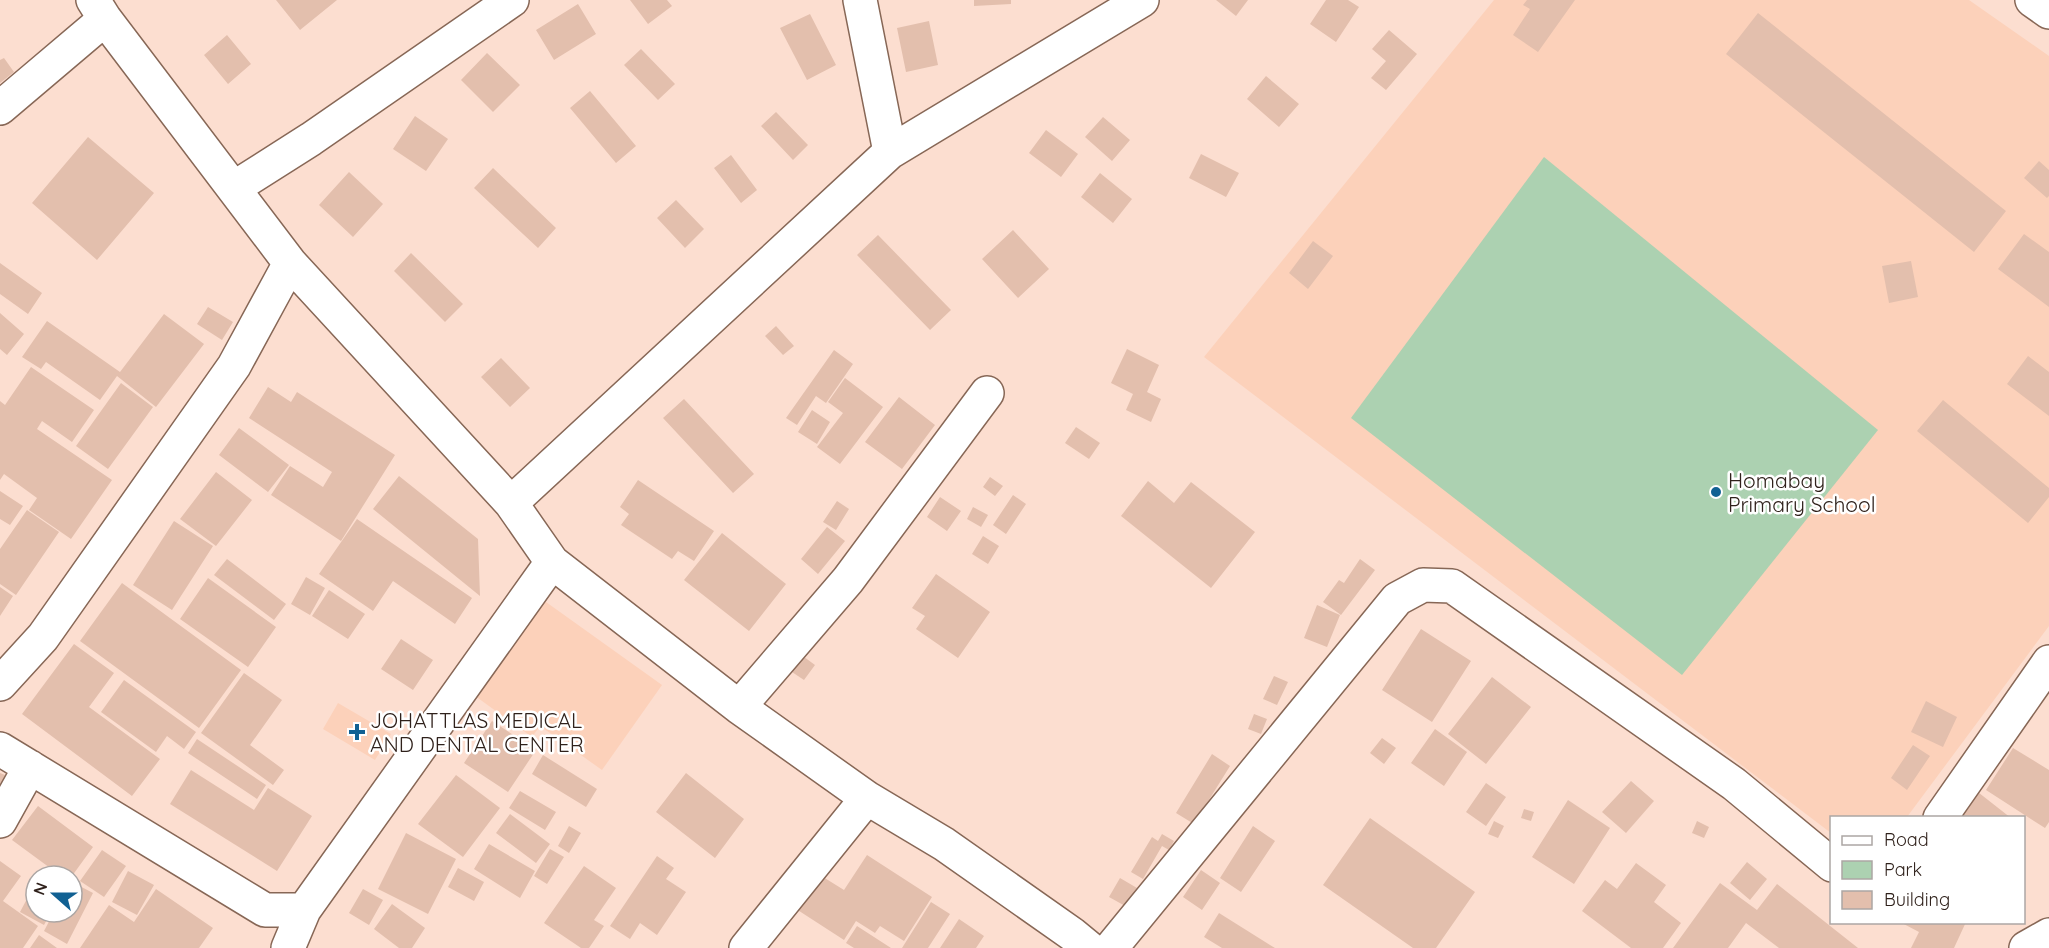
<svg xmlns="http://www.w3.org/2000/svg" width="2049" height="948" font-family="Quicksand,sans-serif">
	<rect width="100%" height="100%" fill="#fcded0"/>
	<!-- built -->
	<path fill="#fcd1ba" d="M1494,0h475l80,56v570l-142,191 -75,1 -1,15 -627,-476z
		M539,597l123,88 -60,85 -62,-44 -8,11 -61,-44z
		M338,703l53,31 -16,26 -52,-31z"/>
	<!-- green -->
	<path fill="#acd1b1" d="M1544,157l334,273 -196,245 -331,-257z"/>
	<!-- building -->
	<path fill="#e3bfad" d="M276,0h61l-37,30z
		M630,0h37l5,6 -24,18z
		M974,0h37v4l-37,2z
		M1216,0h32l-12,16z
		M1326,0h22l11,7 -23,35 -26,-18z
		M1527,0h48l-37,52 -25,-17 17,-26 -7,-4z
		M578,4l18,30 -42,26 -18,-30z
		M1758,13l248,198 -32,41 -248,-198z
		M810,14l26,51 -29,15 -27,-52z
		M929,21l9,44 -32,7 -9,-44z
		M1389,30l28,24 -31,36 -15,-12 15,-17 -14,-12z
		M227,35l24,29 -23,20 -24,-29z
		M641,49l34,35 -17,16 -34,-35z
		M487,53l33,32 -27,27 -32,-32z
		M4,58l10,14 -14,11v-23z
		M1266,76l33,28 -20,23 -32,-28z
		M590,91l46,55 -20,17 -46,-55z
		M776,112l32,33 -15,15 -32,-34z
		M415,116l33,23 -22,32 -33,-22z
		M1103,117l27,23 -18,21 -27,-24z
		M1046,130l32,24 -17,23 -32,-24z
		M88,137l66,56 -57,67 -65,-57z
		M1201,154l38,19 -13,24 -37,-19z
		M731,155l26,35 -16,13 -27,-35z
		M2039,161l10,9v26l-2,2 -23,-20z
		M493,168l63,60 -18,20 -64,-60z
		M349,172l34,32 -30,33 -34,-32z
		M1100,173l32,26 -19,24 -32,-26z
		M676,200l28,29 -19,19 -28,-30z
		M1013,230l36,39 -31,29 -36,-39z
		M2024,234l25,18v55l-51,-38z
		M878,235l73,75 -21,20 -73,-75z
		M1313,241l20,15 -25,33 -19,-16z
		M411,253l52,51 -18,18 -51,-51z
		M1911,261l7,36 -29,6 -7,-37z
		M0,263l42,30 -14,21 -28,-20z
		M208,307l25,15 -11,18 -25,-16z
		M0,313l24,21 -17,21 -7,-6z
		M164,314l40,30 -48,63 -39,-31 -17,24 -54,-38 -5,7 -19,-12 25,-36 73,51z
		M776,326l18,20 -11,9 -18,-19z
		M1127,349l32,16 -12,27 14,7 -10,23 -25,-12 7,-16 -22,-11z
		M834,350l19,14 -27,39 -10,-7 -19,29 -11,-7z
		M2028,356l21,16v44l-42,-32z
		M501,358l29,30 -20,19 -29,-30z
		M31,367l63,43 -22,32 -30,-21 -5,8 75,51 -41,59 -42,-29 8,-12 -33,-24 -4,6v-79l5,4z
		M845,378l38,29 -43,57 -23,-17 26,-34 -15,-11z
		M121,383l32,24 -45,62 -32,-23z
		M268,387l23,15 6,-10 98,63 -54,86 -70,-46 19,-29 33,21 9,-15 -83,-54z
		M899,397l36,28 -33,44 -37,-27z
		M684,399l70,75 -21,19 -70,-75z
		M1943,400l106,88v9l-21,26 -111,-92z
		M812,410l18,12 -13,22 -19,-12z
		M1076,427l24,16 -11,16 -24,-16z
		M239,428l50,37 -21,27 -49,-37z
		M216,472l36,28 -36,46 -36,-27z
		M399,476l79,63 2,57 -107,-87z
		M990,477l13,9 -8,10 -12,-9z
		M638,480l76,51 -20,30 -16,-10 -6,8 -51,-34 8,-11 -9,-7z
		M1148,481l26,22 17,-21 64,50 -44,56 -90,-72z
		M0,491l23,15 -13,19 -10,-6z
		M1013,495l13,9 -20,30 -13,-9z
		M940,497l21,14 -14,20 -20,-14z
		M837,501l12,8 -13,21 -13,-8z
		M973,507l15,8 -7,12 -14,-8z
		M27,510l32,22 -43,63 -16,-11v-35z
		M357,519l115,79 -17,26 -62,-43 -20,30 -54,-37z
		M174,521l39,25 -41,64 -39,-25z
		M827,527l18,14 -27,33 -17,-15z
		M722,533l64,51 -37,47 -65,-51z
		M983,536l16,10 -11,18 -16,-10z
		M227,559l59,45 -12,16 -60,-45z
		M1360,559l15,11 -34,45 -18,-13 16,-22 5,3z
		M936,574l54,38 -32,46 -42,-29 9,-13 -13,-8z
		M306,577l19,11 -15,27 -19,-11z
		M208,578l68,49 -28,40 -68,-48z
		M122,583l119,87 -42,58 -119,-87z
		M0,587l13,9 -13,20z
		M329,590l36,24 -17,25 -36,-23z
		M1317,605l23,10 -13,32 -23,-9z
		M1421,629l50,32 -39,61 -50,-32z
		M401,639l32,21 -20,30 -32,-21z
		M74,644l40,29 -25,34 71,52 -28,37 -110,-82z
		M800,654l15,11 -11,15 -15,-10z
		M244,673l38,27 -32,45 34,25 -11,15 -72,-52z
		M1274,676l14,6 -11,23 -14,-6z
		M1492,677l39,30 -45,57 -38,-30z
		M124,680l72,52 -12,17 -17,-13 -11,16 -55,-40z
		M1926,701l31,16 -14,30 -32,-15z
		M1254,714l13,5 -6,15 -13,-5z
		M492,721l44,29 -28,42 -44,-29z
		M1435,729l32,23 -23,34 -33,-23z
		M1382,738l14,10 -12,16 -14,-11z
		M197,739l69,46 -9,14 -69,-46z
		M1913,745l17,11 -23,34 -16,-12z
		M2013,748l36,22v52l-4,6 -59,-38z
		M1212,754l18,12 -36,58 -18,-11z
		M543,755l54,34 -11,18 -54,-33z
		M191,770l63,40 14,-22 44,28 -35,55 -107,-67z
		M0,773l5,2 -5,12z
		M686,773l58,46 -29,39 -59,-46z
		M456,775l44,33 -37,49 -45,-33z
		M1631,781l23,20 -28,32 -24,-21z
		M1486,783l20,14 -20,29 -20,-14z
		M1974,789l37,29h-55z
		M520,791l36,21 -11,18 -36,-22z
		M1568,800l42,28 -36,56 -42,-27z
		M38,806l55,41 -21,29h-11l-49,-36z
		M1524,809l10,3 -3,9 -10,-3z
		M510,814l40,30 -14,19 -40,-30z
		M1370,818l105,74 -39,56h-23l-90,-63z
		M1494,821l10,5 -6,12 -10,-4z
		M1697,821l12,6 -5,11 -12,-5z
		M569,826l12,7 -12,20 -11,-7z
		M1253,826l22,15 -34,51 -21,-14z
		M406,833l50,26 -28,55 -50,-25z
		M1162,834l12,7 -5,9 -7,-4 -19,33 -12,-7 21,-35 6,4z
		M489,844l46,27 -15,27 -46,-29z
		M550,849l14,8 -17,27 -13,-8z
		M102,850l24,16 -22,31 -24,-16z
		M867,855l65,42 -28,44 -24,-15 -5,7 -19,-12 -12,19 -51,-33 22,-35 29,18z
		M657,856l17,12 -8,11 20,13 -29,43 -17,-12 -10,16 -20,-13z
		M0,861l21,15 -18,25 35,25 -15,22h-23z
		M1747,862l20,17 -17,21 -20,-17z
		M1636,863l30,22 -12,17 27,21 -18,25h-32l-49,-37 23,-31 12,9z
		M584,866l32,22 -22,32 10,6 -15,22h-8l-37,-25z
		M458,868l26,14 -10,19 -26,-14z
		M1201,870l19,13 -18,27 -19,-13z
		M128,871l26,14 -17,30 -25,-13z
		M1120,878l17,10 -10,19 -18,-10z
		M36,882v30h15l-7,13 -24,-13z
		M72,882l21,11 -26,51 -23,-13 10,-19h18z
		M1720,883l37,27 20,-26 81,64h-79l-33,-25 -18,25h-55z
		M156,889l57,39 -14,20h-119l29,-43 25,17z
		M363,889l20,11 -14,25 -20,-12z
		M931,902l19,12 -22,34h-26z
		M392,904l33,24 -13,20h-13l-25,-19z
		M1219,913l56,35h-53l-18,-11z
		M959,919l25,17 -8,12h-36z
		M1900,922h66l-12,26h-43l8,-16z
		M857,926l34,22h-37l-8,-5z
		M39,935l18,13h-27z"/>
	<g fill="none" stroke-linecap="round" stroke-linejoin="round">
		<!-- minor casing -->
		<g stroke="#876756" stroke-width="36">
			<path id="minor" d="M93,0l12,19 185,244 221,240 41,59 187,145 128,91 77,46 128,90 17,14
				M860,0l30,152
				M2032,0l17,12
				M0,108l105,-89
				M234,188l77,-49 201,-139
				M511,503l379,-351 252,-152
				M0,684l43,-47 191,-271 56,-103
				M739,707l109,-127 139,-187
				M0,749l265,161h39l248,-348
				M1940,818l109,-156
				M0,821l30,-54
				M288,948l16,-38
				M746,948l121,-150
				M1111,948l286,-349 26,-14 29,1 282,198 98,81
				M2026,948l23,-13"/>
		</g>
		<!-- minor -->
		<use href="#minor" stroke="#fff" stroke-width="33"/>
	</g>
	<!-- markers -->
	<g fill="#116193" stroke="#fff" stroke-width="2">
		<circle cx="1716" cy="492" r="6"/>
		<path d="M354 723h6v6h6v6h-6v6h-6v-6h-6v-6h6z"/>
	</g>
	<g text-anchor="middle" dominant-baseline="central" stroke-width="5" stroke-linejoin="round" paint-order="stroke">
		<!-- poi labels -->
		<g font-size="21" fill="#2f211b" stroke="#fff" text-anchor="start">
			<text x="1728" y="480">Homabay<tspan x="1728" dy="24">Primary School</tspan></text>
			<text x="370" y="720">JOHATTLAS MEDICAL<tspan x="370" dy="24">AND DENTAL CENTER</tspan></text>
		</g>
	</g>
	<!-- legend -->
	<rect x="1830" y="816" width="195" height="108" fill="#ffffff" stroke="#aca6a4" stroke-width="1.5"/>
	<rect x="1842" y="836" width="30" height="9" fill="#ffffff" stroke="#aca6a4" stroke-width="1.5"/>
	<text x="1884" y="846" font-size="18" fill="#2f211b">Road</text>
	<rect x="1842" y="861" width="30" height="18" fill="#acd1b1" stroke="#aca6a4" stroke-width="1.5"/>
	<text x="1884" y="876" font-size="18" fill="#2f211b">Park</text>
	<rect x="1842" y="891" width="30" height="18" fill="#e3bfad" stroke="#aca6a4" stroke-width="1.5"/>
	<text x="1884" y="906" font-size="18" fill="#2f211b">Building</text>
	<!-- north arrow -->
	<g transform="translate(54 894) rotate(291)"><circle r="28" fill="#ffffff" stroke="#aca6a4" stroke-width="1.5"/>
	<path d="M0-4.5L10 22L0 15L-10 22Z" fill="#116193"/>
	<text y="-9" font-size="16" font-weight="bold" text-anchor="middle" fill="#2f211b">N</text>
	</g>
</svg>
